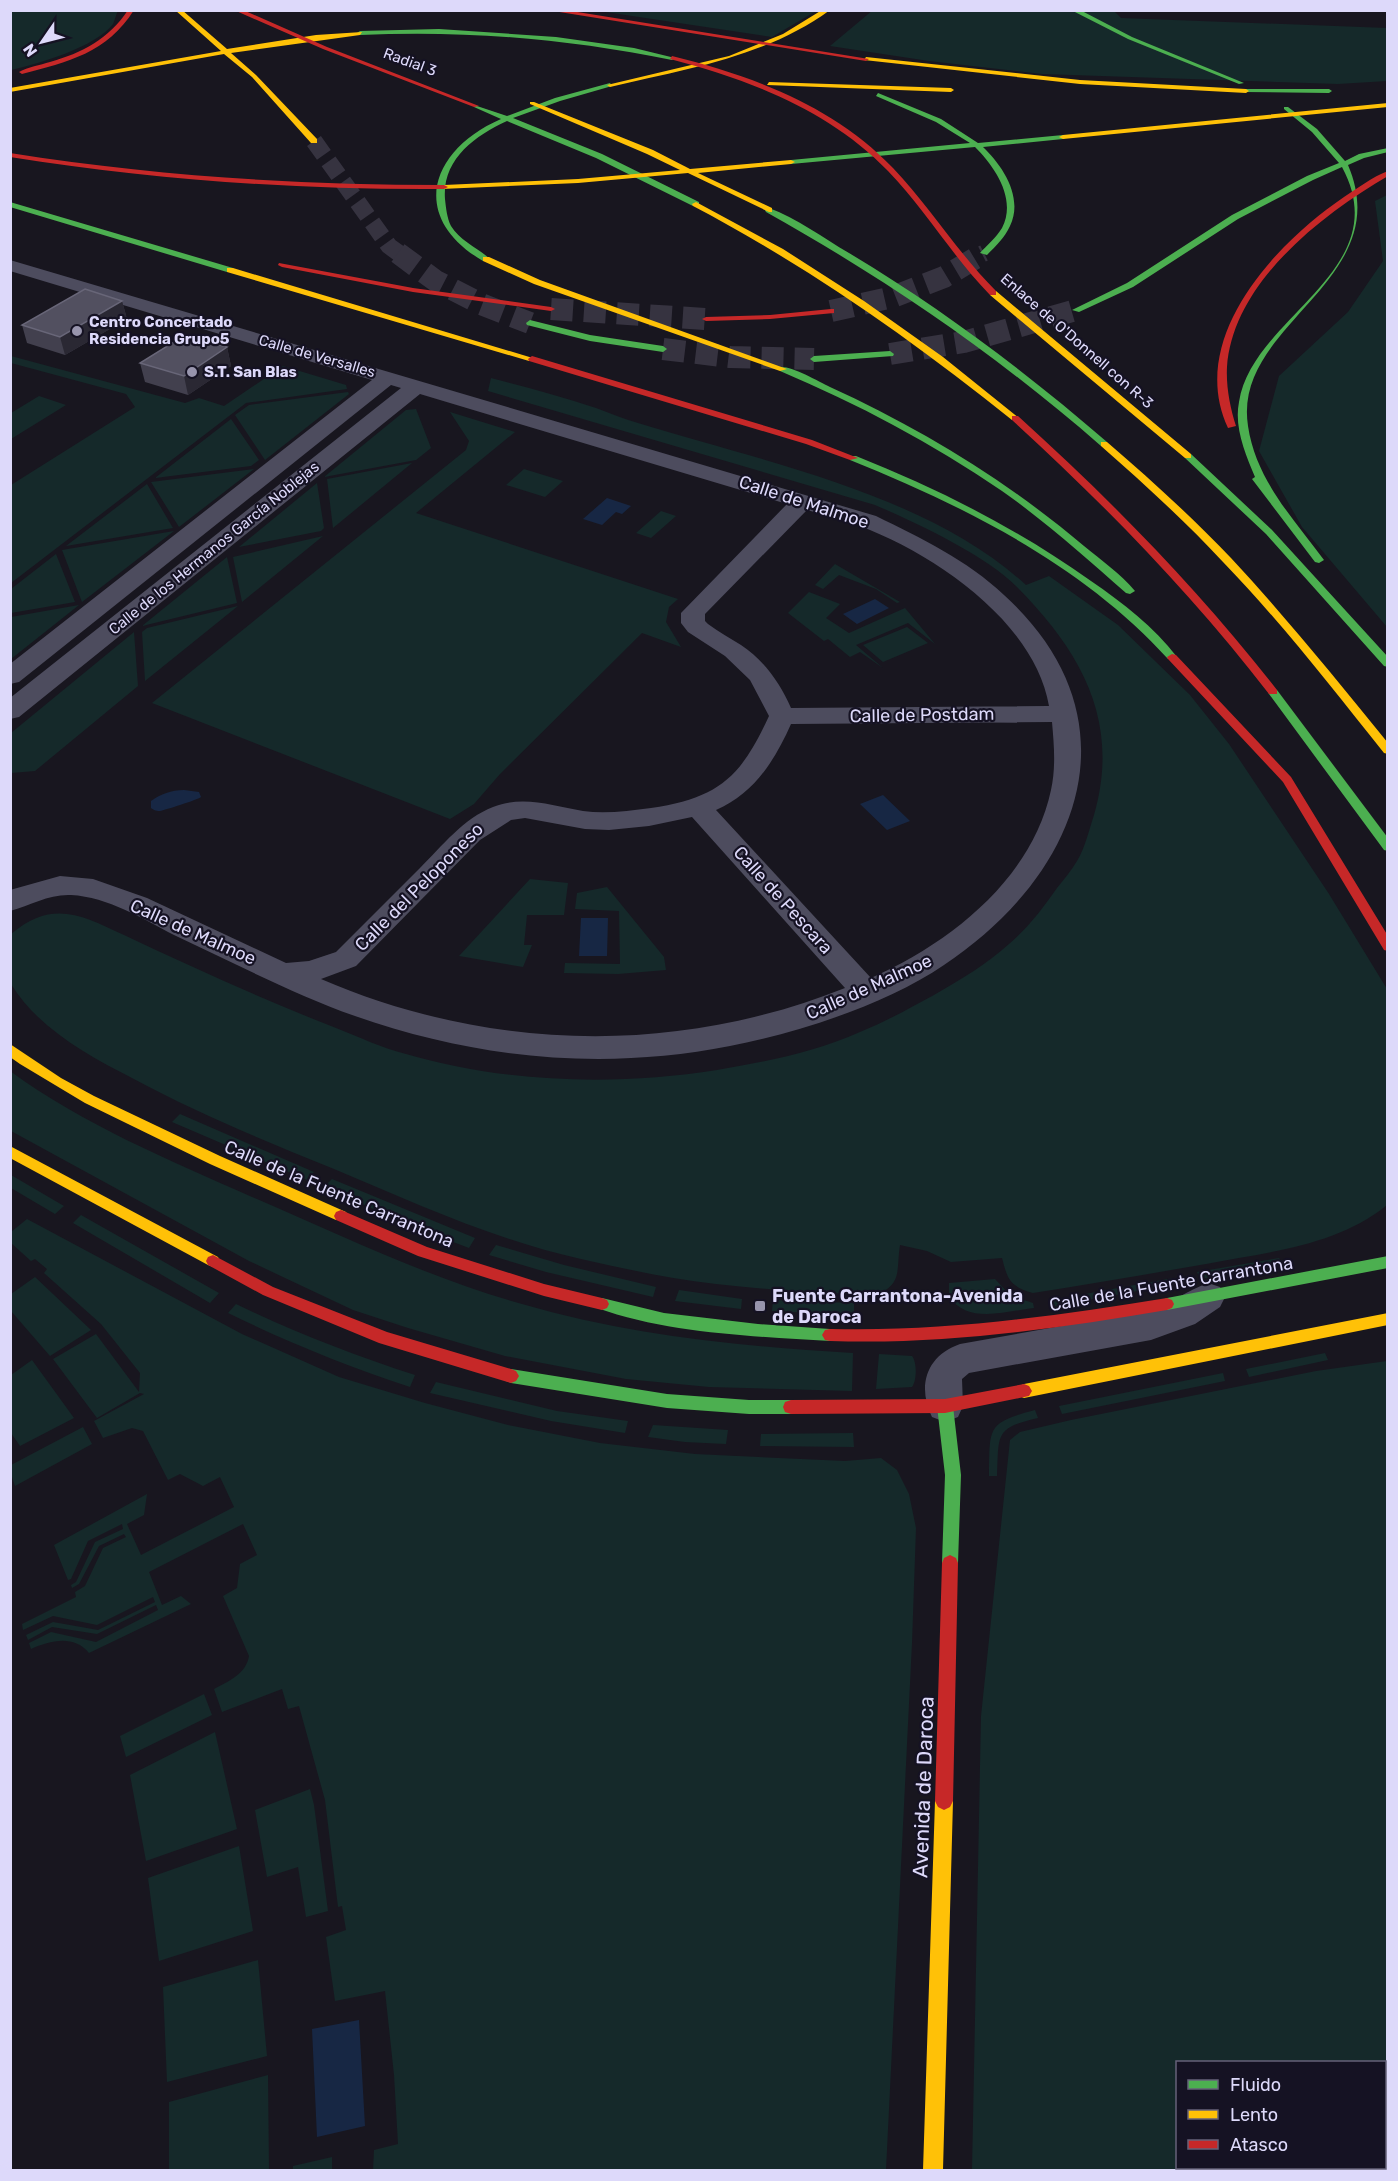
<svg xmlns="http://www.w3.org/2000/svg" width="1398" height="2181" font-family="Rubik,sans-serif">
	<rect width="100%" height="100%" fill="#18161f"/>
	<!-- green -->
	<path fill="#15292a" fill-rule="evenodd" d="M11,10h107v1c-2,3 -3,9 -5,13 -17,23 -75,40 -102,46z
		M873,10h240l8,8 266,10v53l-49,3 -296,-10 -113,-13 -99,-15z
		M599,11h217l-44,26z
		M1387,195v432l-85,-100 -43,-76 20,-75 69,-64 35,-51 -8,-60z
		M11,356l174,47 14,-5 25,8 59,-40 63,19 1,4 -101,14 -235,180v-98l124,-78 -9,-13 -115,-31z
		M491,378c35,9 70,18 105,30 14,5 28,11 42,15 126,39 289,71 388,162l23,-9 69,49 72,70 39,49 100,150 58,95v216c-50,41 -119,47 -181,59 -58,10 -115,20 -173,29 -23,-7 -25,-12 -31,-35l-51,4 -24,-11 -27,-6c-4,25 3,39 -24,50 -54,-2 -107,-5 -160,-11 -46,-5 -90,-15 -135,-25 -86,-19 -166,-56 -247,-90 -69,-28 -137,-56 -202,-91 -45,-23 -94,-50 -121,-94v-50c41,-35 71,-19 113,1 70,33 140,65 212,93 23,9 46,20 70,26 99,29 209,32 311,16 48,-8 98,-18 143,-38 25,-10 50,-24 74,-37 26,-15 53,-31 75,-51 19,-16 34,-36 48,-56 7,-9 14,-17 20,-27 8,-13 12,-31 17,-46 27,-94 -13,-163 -77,-228 -30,-31 -102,-65 -142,-82l-387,-114z
		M348,392l1,2 -84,66 -30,-45 14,-10z
		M39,396l27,9 -55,34v-26z
		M416,409l15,39 -15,12 -92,17 82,-67z
		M450,412l65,20 -99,81 262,86 -9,8 -3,15 15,25 -39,-14 -142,141 -26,30 -24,15 -298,-116 314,-253 3,-9z
		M231,419l28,41 -8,6 -96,12z
		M412,463l-79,65 -6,-49z
		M254,469l-75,58 -28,-45z
		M524,469l39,12 -18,16 -39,-12z
		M317,483l7,45 -3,3 -82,16z
		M147,484l26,44 -107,18z
		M661,511l15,5 -25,22 -15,-5z
		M174,531l-92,71 -20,-52z
		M323,536l-81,66 -9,-45z
		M56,554l19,48 -64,11v-24z
		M227,557l10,46 -95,23z
		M835,564l65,38 -3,1 -21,-14 -37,-14 -16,14 -8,-4z
		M809,592l31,12 -14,14 23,15 56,-25 30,36 -27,-21 -52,22 27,23 -23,-16 -10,5 -22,-18 -4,2 -36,-28z
		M79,605l-68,54v-42z
		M238,606l-93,75 -3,-49 5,-4z
		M907,627l21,16 -45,19 -20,-17z
		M134,632l4,54 -103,85 -24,2v-40z
		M530,879l38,4 -4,32h-37l-3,30h8l-9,22 -64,-11z
		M607,887l57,70 2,13 -48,4 -54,-1 1,-10 55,1 -1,-53 -44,-2 2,-16z
		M10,1071c74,54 159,89 242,126 88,38 177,81 270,107 109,32 218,42 331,49l-1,38 -143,-4 -83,-8 -121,-23 -97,-28 -55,-18 -104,-49 -238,-130z
		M180,1114l134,58 -7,8 -135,-58z
		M11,1175l53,31 -9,8 -44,-26z
		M332,1179l143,59 -6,10 -53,-20 -92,-41z
		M81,1215l138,78 -9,10 -137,-80z
		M27,1219l215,115 97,43 86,26 83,22 92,18 95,11 150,7 36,-3 16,12 12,24 7,34 -4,115 -26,527h-513l1,-20 24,-6 -4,-69 -9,-84 -50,10 -9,-64 20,-7 -4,-24 -4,1 -13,-107 -26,-94 -11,3 -6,-20 -60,23 -8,-23c15,-8 32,-15 35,-33l-26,-60 14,-8 3,-24 17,-9 -14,-31 -94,48 13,33 19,-9 10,8 -102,49c-16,-19 -39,-12 -58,-4l-2,-6 22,-11 45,10 62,-32 -2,-5 -59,29 -45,-7 -24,13 -2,-5 27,-13 45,8 57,-28 -2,-5 -56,28 -44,-9 -30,14 -1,-6 54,-27 -1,-5 10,-6 18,-38 23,-11 -2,-3 -25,12 -20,38 -7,4 -1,-3 5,-3 19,-40 28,-13 -1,-5 -34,17 -17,38 -3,1 -14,-35 93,-51 -3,21 -17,9 14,31 93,-48 -14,-30 -17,9 -23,-12 -12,6 -25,-49 -11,-3 -29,10 -9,-17 50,-27 -4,-1 -43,25 -44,-59 43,-25 43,58 1,-19 -39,-49 -57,-51 3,-4 -12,-10 -4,2 -20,-18v-11z
		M496,1245l68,20 92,22 -3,10 -107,-25 -57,-17z
		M1279,1258l4,7 -83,14 -3,-7z
		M35,1277l56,53 -41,26 -39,-45v-17z
		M1173,1278l3,6 -121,22 -3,-6z
		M995,1279l16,17 22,7 1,5c-28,3 -67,17 -85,-12v-13z
		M679,1290l63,9 -1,10 -66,-8z
		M773,1300l81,3v12l-82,-4z
		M236,1304c58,28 117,51 179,71l-5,12c-63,-21 -123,-45 -182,-74z
		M1325,1353l3,7 -79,17 -3,-8z
		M879,1354l33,2c5,6 5,24 0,31l-36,2z
		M32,1360l42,58 -54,28 -9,-13v-58z
		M1387,1361v809h-415l9,-454 29,-276 10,-8 51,-12 245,-49zM1384,2062v106h-206v-106z
		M1223,1373l2,8 -163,33 -3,-8z
		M436,1382l121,29 71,10 -3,12 -74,-12 -121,-28z
		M1035,1410l3,8c-44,10 -39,17 -41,58h-8c1,-49 -3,-53 46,-66z
		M653,1425l75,5 -2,14 -41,-2 -37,-5z
		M83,1427l9,17 -77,42 -4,-12v-9z
		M853,1433l1,14 -94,-1 1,-12z
		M204,1694l8,21 -86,42 -6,-21z
		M215,1732l22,97 -91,32 -16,-86z
		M310,1789l4,16 14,106 -22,6 -8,-50 -31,10 -12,-67z
		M239,1846l14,85 -94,30 -11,-83z
		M258,1960l9,96 -100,26 -4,-95z
		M268,2075l1,95h-100v-68z
		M332,2157v13h-39v-4z"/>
	<!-- water -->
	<path fill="#172744" d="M607,498l24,8 -9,8 -6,-2 -14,13 -19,-6z
		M875,599l14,9 -32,16 -14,-10z
		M184,790l15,2 2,5c-4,3 -36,13 -41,14 -5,0 -6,-1 -9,-3v-7c10,-7 20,-11 33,-11z
		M883,795l27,26 -23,9 -27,-26z
		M581,918h27l-1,38h-28z
		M359,2020l6,106 -48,11 -5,-108z"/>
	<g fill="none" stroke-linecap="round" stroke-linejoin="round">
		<!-- highway-tunnel-far1 -->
		<path stroke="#363340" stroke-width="17" stroke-dasharray="17 8" stroke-linecap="butt" d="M314,141l75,105 11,8
			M982,254l2,-1"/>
		<!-- highway-tunnel -->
		<path stroke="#363340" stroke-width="22" stroke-dasharray="22 11" stroke-linecap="butt" d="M398,253l38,28 45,23 49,19
			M551,309l155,10
			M831,311l62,-14 51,-20 40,-24
			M663,349l67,8 84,2
			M890,354l74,-12 112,-32"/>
		<!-- street -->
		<path fill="#4d4c5e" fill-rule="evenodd" d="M10,260l866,256c45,22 91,44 128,79 136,124 77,279 -60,370 -57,39 -146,68 -214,81 -127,25 -252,13 -375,-30 -62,-22 -121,-53 -181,-81 -31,-16 -66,-38 -103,-40 -22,-1 -40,10 -61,16v-21l50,-14 33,3 54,19 139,65 23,-2 27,-9c28,-28 56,-56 84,-84 22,-22 44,-50 73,-61 31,-12 59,-1 90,4 22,3 45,0 68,-3 68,-10 90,-31 118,-92l-19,-36 -25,-24 -37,-24 -7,-9v-10l106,-109 -367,-110 -401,323 -9,2v-21l391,-310 -10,-3 -372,297 -9,2v-20l362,-284 -362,-109zM807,510c17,5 36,9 53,16 74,28 175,96 189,180l-258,2c-11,-25 -27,-48 -50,-63 -11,-7 -22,-13 -33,-21l-3,-3v-7zM1052,722c2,23 4,45 -1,68 -19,89 -101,153 -180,188l-155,-168c38,-16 59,-50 75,-86zM692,817l153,171c-170,68 -357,63 -524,-9l35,-13 124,-126 31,-20 14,-2 60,11 24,1 40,-4z
			M1208,1283l12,4 5,10 -5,10 -25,17 -44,16 -182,33 -7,6 1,27 -5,11 -13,5 -13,-5c-15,-31 -6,-61 28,-73l191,-34c21,-7 37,-20 57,-27z"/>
		<!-- fast -->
		<path fill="#4caf50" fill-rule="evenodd" d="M1071,10h9l52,27 112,46 -5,1 -111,-45z
			M439,29l117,8 78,11 41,10 -3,2c-104,-21 -206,-30 -312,-25l-3,-2 3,-2z
			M610,83l2,3 -52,15 -47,17 89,36 97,48v4h-6l-97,-48 -89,-37c-33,15 -65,39 -62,78 1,9 2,19 6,27 9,15 27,22 39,33l-7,2c-75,-44 -53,-111 18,-142l-27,-12v-2l33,11 48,-18z
			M1246,89h83l3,2 -3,2 -85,-1z
			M878,93l63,26 37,24 85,-8 4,2 -4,2 -80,8c19,18 41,50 27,79 -5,11 -14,20 -23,29l-7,-2c7,-8 16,-15 22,-25 15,-29 -7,-61 -27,-81l-184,17 -4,-2 4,-2 179,-17 -34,-21 -60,-26z
			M1284,107h4l29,22 28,32 14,-7 29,-6v4l-24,6 -16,7c50,117 -116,158 -100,261 8,54 45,92 76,134l-5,3 -4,-1 -63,-83 3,-2c-10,-24 -21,-50 -16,-75 13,-86 159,-131 103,-235l-29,13 -75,39 -105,68 -54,25 -7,-2 55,-27 105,-68 75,-39 32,-13 -27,-31 -28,-23z
			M10,202l223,66 1,2 -7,2 -217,-65z
			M769,208c28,10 54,30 80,45 92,55 177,119 258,189v4h-6c-104,-91 -215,-167 -335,-234l-1,-2z
			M530,320l60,15 73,11 4,3 -4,3 -73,-11 -63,-16 -1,-2z
			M890,351l4,3 -1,2 -79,6 -4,-3 4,-3z
			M780,367c12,-1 38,14 50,20 92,42 177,94 254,159 17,14 37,28 51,45l-5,3 -4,-1c-40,-35 -80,-71 -124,-102 -70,-48 -144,-87 -222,-120z
			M1185,454h6l81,76 116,127v10l-4,-1 -118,-132 -81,-76z
			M850,456h6c83,33 162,73 235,125 32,22 63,46 86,76l-1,2h-8c-84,-93 -203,-153 -318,-199z
			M1273,689l4,1 111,148v13l-4,-1 -115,-156 -1,-2z
			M1388,1256v12l-221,42 -5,-2 -2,-4 2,-4 5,-2z
			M602,1298l62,15 94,11 72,5 5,1 3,5 -3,5 -5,1c-77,-5 -160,-7 -233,-33l-2,-4 2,-4z
			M511,1369l156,25 82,6h42l6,2 2,5 -2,5 -6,2h-42l-82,-6 -156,-25 -5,-2 -3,-5 3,-5z
			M945,1399l6,2 2,5 8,69 -3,88 -2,5 -6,3 -6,-3 -2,-5 3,-88 -8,-69 2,-5z"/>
		<!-- slow -->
		<path fill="#ffc107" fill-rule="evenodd" d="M175,10h7l45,39 89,-14 46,-3 -2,3 -129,18 25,22 61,64v4h-6l-59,-66 -28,-23 -214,38v-4l211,-37z
			M822,10h8c-64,47 -144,59 -220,77l-3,-2 122,-29 54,-22z
			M866,57l214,23 166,9 3,2 -3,2 -166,-9 -216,-24z
			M769,82l182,6 3,2 -3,2 -184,-7z
			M530,102h4l119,48 37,19 101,-9 4,2 -4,2 -93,9 74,35v4h-3l-81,-39 -110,10 -137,6 -1,-2 4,-2 134,-6 102,-9 -33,-16 -117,-50z
			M1388,103v4l-325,32 -4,-2 4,-2z
			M696,202l87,47 81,52 79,56 76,61 -7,2c-101,-81 -205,-154 -319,-214l-1,-2z
			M483,257h6l51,23 247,89 -7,2 -246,-87 -51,-23z
			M227,268h6l303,91 -7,2 -302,-89z
			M990,291h6l195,163v4h-6l-195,-163z
			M1101,442h6c43,37 85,75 124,116 55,59 106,122 157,185v11l-4,-1c-52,-65 -103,-131 -161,-191 -38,-41 -80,-79 -122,-116z
			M10,1044l51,34 33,18 126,60 126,56 2,4 -2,4h-10l-126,-56 -125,-61 -65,-39 -10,-7z
			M10,1146l208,111 2,4 -2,4 -5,2 -5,-2 -198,-107z
			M1388,1313v12l-364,73 -5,-2 -3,-5 3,-5 5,-2z
			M944,1792l6,3 3,6 -10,369h-20l12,-369 3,-6z"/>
		<!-- jam -->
		<path fill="#c62828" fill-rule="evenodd" d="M128,10h6c-27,43 -66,52 -112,64l-3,-2c9,-5 21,-7 31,-10 32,-9 59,-23 78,-52z
			M234,10h9l84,37 152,59 -5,1 -151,-58z
			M547,10h18l304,49 -3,2z
			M672,56c81,20 162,50 221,112 37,39 65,85 103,123v4h-6c-38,-39 -65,-86 -102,-124 -59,-61 -138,-91 -218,-112z
			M10,153c145,23 288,32 434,32l4,2 -4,2c-146,1 -289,-9 -434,-32z
			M1388,171v5c-67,39 -155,107 -161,191 -1,20 3,40 9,59l-8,2c-42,-90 48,-185 116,-231 14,-9 28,-20 44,-26z
			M279,263l134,25 138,19 4,2 -4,2 -138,-19 -131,-25 -4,-2z
			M831,309h3v4l-64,6 -64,2 -4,-2 4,-2 64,-2z
			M532,356l280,84 46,18 -8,2 -44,-16 -277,-83 -1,-2z
			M1012,416h6c94,85 181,174 259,274v4h-8c-77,-100 -164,-189 -257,-274z
			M1172,654l4,1 115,122 97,159v15l-4,-1 -101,-168 -115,-123 -1,-2z
			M341,1210l86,37 117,37 58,14 5,2 2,4 -2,4 -5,2 -58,-14 -126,-40 -82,-36 -2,-4 2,-4z
			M213,1255l60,32 114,45 124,37 5,2 3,5 -3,5 -5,2 -132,-40 -116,-48 -55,-30 -2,-4 2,-4z
			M1167,1298l5,2 2,4 -2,4 -5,2c-112,19 -223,35 -337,31l-5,-1 -3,-5 3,-5 5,-1c114,3 225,-13 337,-31z
			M1024,1384l5,2 3,5 -3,5 -84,17 -154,1 -6,-2 -2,-5 2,-5 6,-2 154,-1z
			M950,1555l6,3 2,5 -5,238 -3,6 -6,3 -6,-3 -3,-6 7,-238 2,-5z"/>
	</g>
	<!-- wall -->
	<path fill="#42404e" d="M122,301l5,18 -62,36 -38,-12 -5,-18z
		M227,347l4,19 -43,29 -43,-13 -5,-19z"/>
	<!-- shaded-wall -->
	<path fill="#2a2833" d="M122,301l5,18 -62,36 -5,-18z
		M227,347l4,19 -43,29 -4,-19z"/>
	<!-- building -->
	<path fill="#525060" stroke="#686678" stroke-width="1.5" d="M85,289l37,12 -62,36 -38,-12z
		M185,335l42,12 -43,29 -44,-13z"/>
	<!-- markers -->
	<g fill="#9895ad" stroke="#151223" stroke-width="2">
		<circle cx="77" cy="331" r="6"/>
		<circle cx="192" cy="372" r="6"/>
		<rect x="754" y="1300" width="12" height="12" rx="3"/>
	</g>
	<g text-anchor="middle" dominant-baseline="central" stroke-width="4.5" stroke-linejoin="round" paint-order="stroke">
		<!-- far-street labels -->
		<g font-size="15" fill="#ddd9fa" stroke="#151223">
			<text transform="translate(410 62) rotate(20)">Radial 3</text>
			<text transform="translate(1077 341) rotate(41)">Enlace de O'Donnell con R-3</text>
			<text transform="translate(317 356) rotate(16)">Calle de Versalles</text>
			<text transform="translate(214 548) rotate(-39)">Calle de los Hermanos García Noblejas</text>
		</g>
		<!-- far-poi labels -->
		<g font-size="15" font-weight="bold" fill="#ddd9fa" stroke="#151223" text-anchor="start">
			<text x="89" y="322">Centro Concertado<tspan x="89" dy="17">Residencia Grupo5</tspan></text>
			<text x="204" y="372">S.T. San Blas</text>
		</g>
		<!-- street labels -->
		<g font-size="18" fill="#ddd9fa" stroke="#151223">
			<text transform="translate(804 502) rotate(18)">Calle de Malmoe</text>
			<text transform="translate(922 715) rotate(-1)">Calle de Postdam</text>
			<text transform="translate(419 887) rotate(-45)">Calle del Peloponeso</text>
			<text transform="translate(783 900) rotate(48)">Calle de Pescara</text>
			<text transform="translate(193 932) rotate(24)">Calle de Malmoe</text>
			<text transform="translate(869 987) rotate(-24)">Calle de Malmoe</text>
			<text transform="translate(339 1194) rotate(23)">Calle de la Fuente Carrantona</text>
			<text transform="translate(1171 1284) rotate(-10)">Calle de la Fuente Carrantona</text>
		</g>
		<!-- poi labels -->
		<g font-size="18" font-weight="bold" fill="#ddd9fa" stroke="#151223" text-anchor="start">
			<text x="772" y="1296">Fuente Carrantona-Avenida<tspan x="772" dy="21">de Daroca</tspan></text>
		</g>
		<!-- near-street labels -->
		<g font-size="21" fill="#ddd9fa" stroke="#151223">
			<text transform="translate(923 1787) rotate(-88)">Avenida de Daroca</text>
		</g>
	</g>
	<!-- border -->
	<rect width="1398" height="2181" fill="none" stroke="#ddd9fa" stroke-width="24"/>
	<!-- legend -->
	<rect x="1176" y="2061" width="210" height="108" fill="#151223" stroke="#656279" stroke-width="1.5"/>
	<rect x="1188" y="2080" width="30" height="9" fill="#4caf50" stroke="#656279" stroke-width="1.5"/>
	<text x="1230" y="2091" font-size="18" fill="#ddd9fa">Fluido</text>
	<rect x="1188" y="2110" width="30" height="9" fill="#ffc107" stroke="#656279" stroke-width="1.5"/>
	<text x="1230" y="2121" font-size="18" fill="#ddd9fa">Lento</text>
	<rect x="1188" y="2140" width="30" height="9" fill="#c62828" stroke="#656279" stroke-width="1.5"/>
	<text x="1230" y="2151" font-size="18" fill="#ddd9fa">Atasco</text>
	<!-- north arrow -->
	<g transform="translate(42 42) rotate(235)" stroke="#151223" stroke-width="4.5" paint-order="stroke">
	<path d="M0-4.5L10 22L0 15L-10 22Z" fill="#ddd9fa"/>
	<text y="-9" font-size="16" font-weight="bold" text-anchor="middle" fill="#ddd9fa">N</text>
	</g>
</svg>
